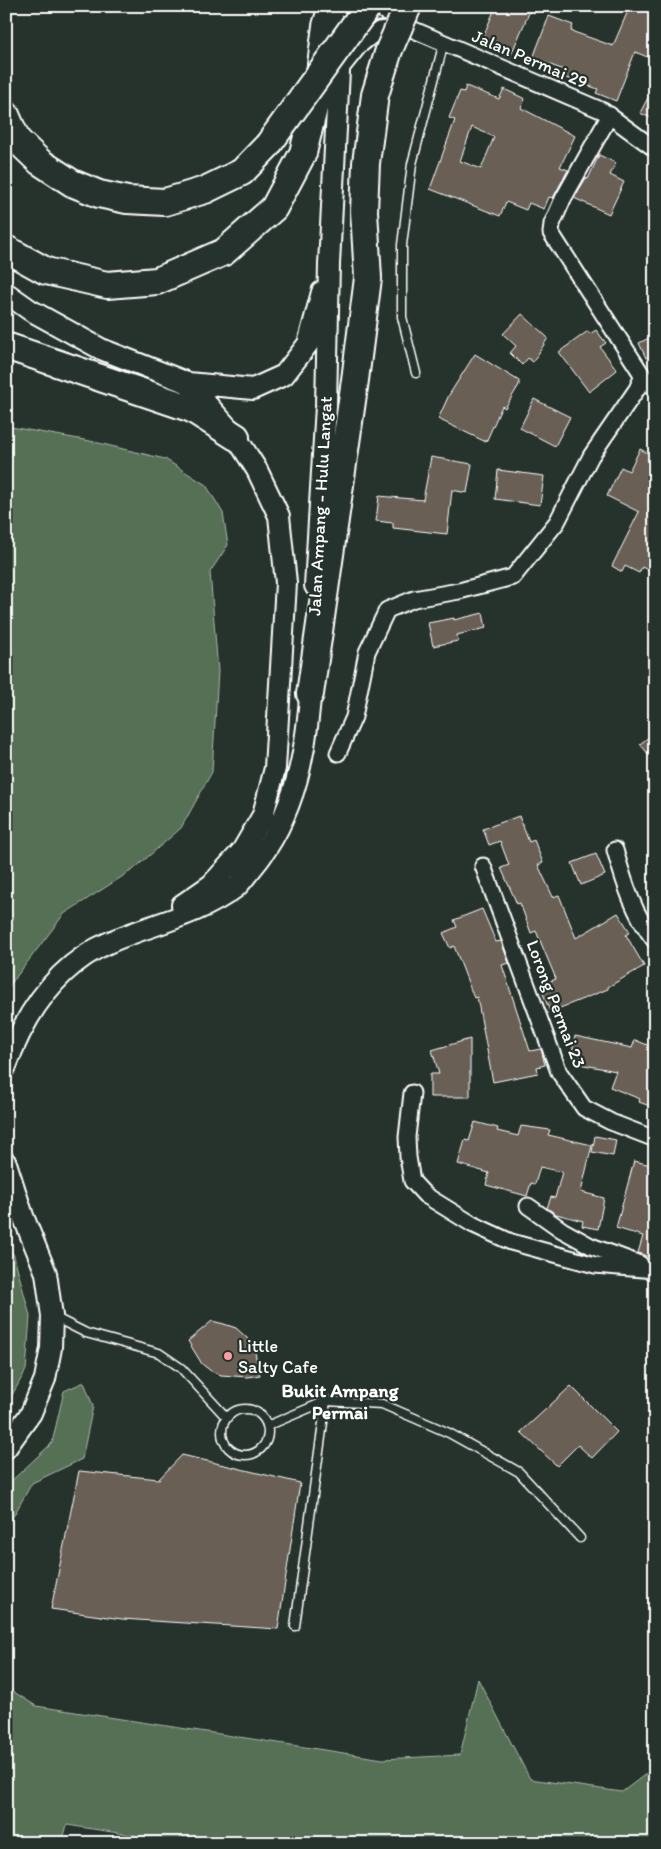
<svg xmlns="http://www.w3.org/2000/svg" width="661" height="1849" font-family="Itim,sans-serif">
	<rect width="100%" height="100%" fill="#26332d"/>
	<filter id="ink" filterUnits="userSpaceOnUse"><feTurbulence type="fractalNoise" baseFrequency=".02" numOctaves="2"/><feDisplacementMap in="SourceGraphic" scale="10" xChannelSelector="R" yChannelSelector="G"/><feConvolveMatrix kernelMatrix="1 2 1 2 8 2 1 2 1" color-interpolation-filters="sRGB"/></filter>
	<g filter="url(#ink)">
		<!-- green -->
		<path fill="#576f54" stroke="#abb7aa" d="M11,427l79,14 75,18 41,26 17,28 5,32 -18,27 8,99 -6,101 -31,56 -47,41 -70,45 -54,71 -4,9v-566z
			M6,1239l8,17 16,60 -4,54 -20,36z
			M84,1382l9,24 -11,53 -50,24 -26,46v-43l46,-43 12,-52z
			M478,1679l52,100 92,13 33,-25v76h-472l-116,-18 -5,18h-56v-156l30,19 347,53 77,-4z"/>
		<!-- building -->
		<path fill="#6a5f54" stroke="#fff" fill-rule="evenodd" d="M496,6h36l-22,51 -30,-13z
			M630,6h25v54l-20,-8 -19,49 -20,-8 2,-4 -35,-12 3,-6 -33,-13 16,-42 24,9 -2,6 42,15z
			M655,84v36l-15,-7z
			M466,86l33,13 5,-10 21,10 -4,9 54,28 -15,31 8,3 -15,28 -4,-1 -5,12 -15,-6 -3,7 -20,-8 -6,14 -70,-27 25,-69 -6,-2 11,-27 4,1zM472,127l22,10 -13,32 -21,-8z
			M599,155l17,8 -6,12 14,7 -15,32 -35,-16 12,-20 2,1z
			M522,314l26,24 -15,24 -5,-4 -6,7 -12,-12 6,-7 -13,-12z
			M596,330l10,13 -6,4 17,23 -28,22 -30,-40 29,-21 2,3z
			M655,335v18l-9,5 -7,-15z
			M475,354l44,27v4l-14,23 -3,-2 -16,36 -48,-23 11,-24z
			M534,399l36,18 -15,29 -35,-18z
			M640,449l15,8v117l-13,-7 -3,6 -14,-7 -3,6 -10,-6 27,-54 -32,-16 14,-29 8,4z
			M431,457l41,7 -5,29 -15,-3 -5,44 -54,-6v-5l-17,-2 3,-25 44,4z
			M498,470l46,6 -4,29 -45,-6z
			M483,613l3,15 -29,7 1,6 -25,5 -5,-23 26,-5v2z
			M655,732v30l-15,-18z
			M519,816l10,26 5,-2 9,23 -5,2 15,32 6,-2 17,43 42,-25 12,19 -4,3 18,31 -36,21v2l-58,23 -10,-27 16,-6 -20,-48 -5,2 -11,-30 -3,1 -16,-36 8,-3 -9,-24 -11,4 -6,-16z
			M596,854l9,21 -24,10 -9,-22z
			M482,909l14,33 5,-1 8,22 -7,2 28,86 11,-2 4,16 -8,2 1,6 -45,9 -16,-85 -3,1 -20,-52 -4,2 -7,-15 14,-6 -3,-7z
			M575,1036l57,12 3,-8 20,8v60l-16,-6 1,-3 -30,-12 6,-16 -37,-7 2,-11 -9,-1z
			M470,1039v58h-40v-23h9l-7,-24z
			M475,1122l23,6 -1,3 21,5 3,-10 29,4 -2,5 44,10 -11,47 23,6 -6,31 -16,-3 1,-5 -27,-7 -9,-6 4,-11 4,1 7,-26 -22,-5 -5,17 -4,-1 -4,13 -41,-11 3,-12 -31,-9 7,-24 4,1z
			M595,1136l21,4 -3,16 -21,-4z
			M634,1161l21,5v93l-17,-6 5,-17 -27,-8z
			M212,1321l12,3 12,4 11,10 7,10 6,27 -13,2 -26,-2 -10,-4 -9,-7 -14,-23z
			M571,1386l46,46 -25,26 -14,-13 -21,21 -36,-34z
			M182,1455l118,28 -22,146 -156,-10 -71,-10 28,-138 80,8z"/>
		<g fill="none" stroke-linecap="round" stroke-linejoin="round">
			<!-- lane casing -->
			<g stroke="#fff" stroke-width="11">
				<path id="lane" d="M416,373l-14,-56v-72l10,-81 32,-122
					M54,1317l32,16 73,20 22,15 46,50
					M222 1432a23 23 0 1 1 46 0a23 23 0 1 1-46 0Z
					M267,1426l59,-25 56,3 67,29 70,39 61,66
					M295,1626l31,-225"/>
			</g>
			<!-- street casing -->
			<g stroke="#fff" stroke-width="19">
				<path id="street" d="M377,6l30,21 196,84 52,38
					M339,71l20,-25 20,-16 24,-3
					M643,376l12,13
					M338,753l16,-36 13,-65 20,-42 27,-11 45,-8 54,-14 44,-55 34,-66 46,-67 6,-13 -92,-143 1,-9 11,-25 47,-84
					M615,850c9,32 19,65 40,91
					M483,866l76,206 25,36 27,14 44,17
					M412,1093l-5,44 1,20 4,24 13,14 47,29 39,18 84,23 60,5
					M528,1206l34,24 29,16 49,18"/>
			</g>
			<!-- secondary casing -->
			<g stroke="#fff" stroke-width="24">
				<path id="secondary" d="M6,293l24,17 71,39 87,34 48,54 21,33 22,46 7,67 -11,185 -12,47 -21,36 -31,34 -29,20
					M188,383l65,6 31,-14 24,-31 14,-52
					M315,586l11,-180 3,-142 10,-193 4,-65
					M6,1066c19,-52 51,-101 104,-124 41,-18 88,-26 125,-54 6,-5 12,-14 17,-20 44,-52 56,-122 59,-188
					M6,1163l17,53 23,57 6,43 -1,32 -6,31 -14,34 -25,35"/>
			</g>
			<!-- highway casing -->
			<g stroke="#fff" stroke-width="30">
				<path id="highway" d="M6,115l11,25 23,22 32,21 27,11 28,6 38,2 40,-12 37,-18 26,-27
					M6,249l40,22 61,14 50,-4 67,-29 50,-44 29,-55 14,-57 9,-70 6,-20
					M6,346l186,63 44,28
					M310,694l45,-314 13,-102"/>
			</g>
			<!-- lane -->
			<use href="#lane" stroke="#26332d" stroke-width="8"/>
			<!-- street -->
			<use href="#street" stroke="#26332d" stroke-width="15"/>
			<!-- secondary -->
			<use href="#secondary" stroke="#26332d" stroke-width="20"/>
			<!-- highway -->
			<use href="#highway" stroke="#26332d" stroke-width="26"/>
			<!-- highway-bridge casing -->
			<g stroke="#fff" stroke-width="30" stroke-linecap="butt">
				<path id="highway-bridge" d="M268,145l100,-139
					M368,278l-4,-67 2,-48 9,-68 14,-45 19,-44"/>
			</g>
			<!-- highway-bridge -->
			<use href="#highway-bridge" stroke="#26332d" stroke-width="26"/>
		</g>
	</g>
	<!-- markers -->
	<circle fill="#ff9aa2" stroke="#26332d" stroke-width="2" cx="228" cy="1356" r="5"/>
	<g text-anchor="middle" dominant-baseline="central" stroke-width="4.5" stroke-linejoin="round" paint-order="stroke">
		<!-- street labels -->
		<g font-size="18" fill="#fff" stroke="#26332d">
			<text transform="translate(530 59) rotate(23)">Jalan Permai 29</text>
			<text transform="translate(320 506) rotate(-87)">Jalan Ampang - Hulu Langat</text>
			<text transform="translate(556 1004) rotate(69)">Lorong Permai 23</text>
		</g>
		<!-- poi labels -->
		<g font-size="18" fill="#fff" stroke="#26332d" text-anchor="start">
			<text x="238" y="1346">Little<tspan x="238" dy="21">Salty Cafe</tspan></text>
		</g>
		<!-- neighbourhood labels -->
		<g font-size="19" font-weight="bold" fill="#fff" stroke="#26332d">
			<text x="340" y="1390">Bukit Ampang<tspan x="340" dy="22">Permai</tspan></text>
		</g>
	</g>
	<!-- margin -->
	<rect width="661" height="1849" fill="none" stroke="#26332d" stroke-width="25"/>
	<rect x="12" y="12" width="636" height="1824" fill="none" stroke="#fff" stroke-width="2" filter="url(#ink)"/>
</svg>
